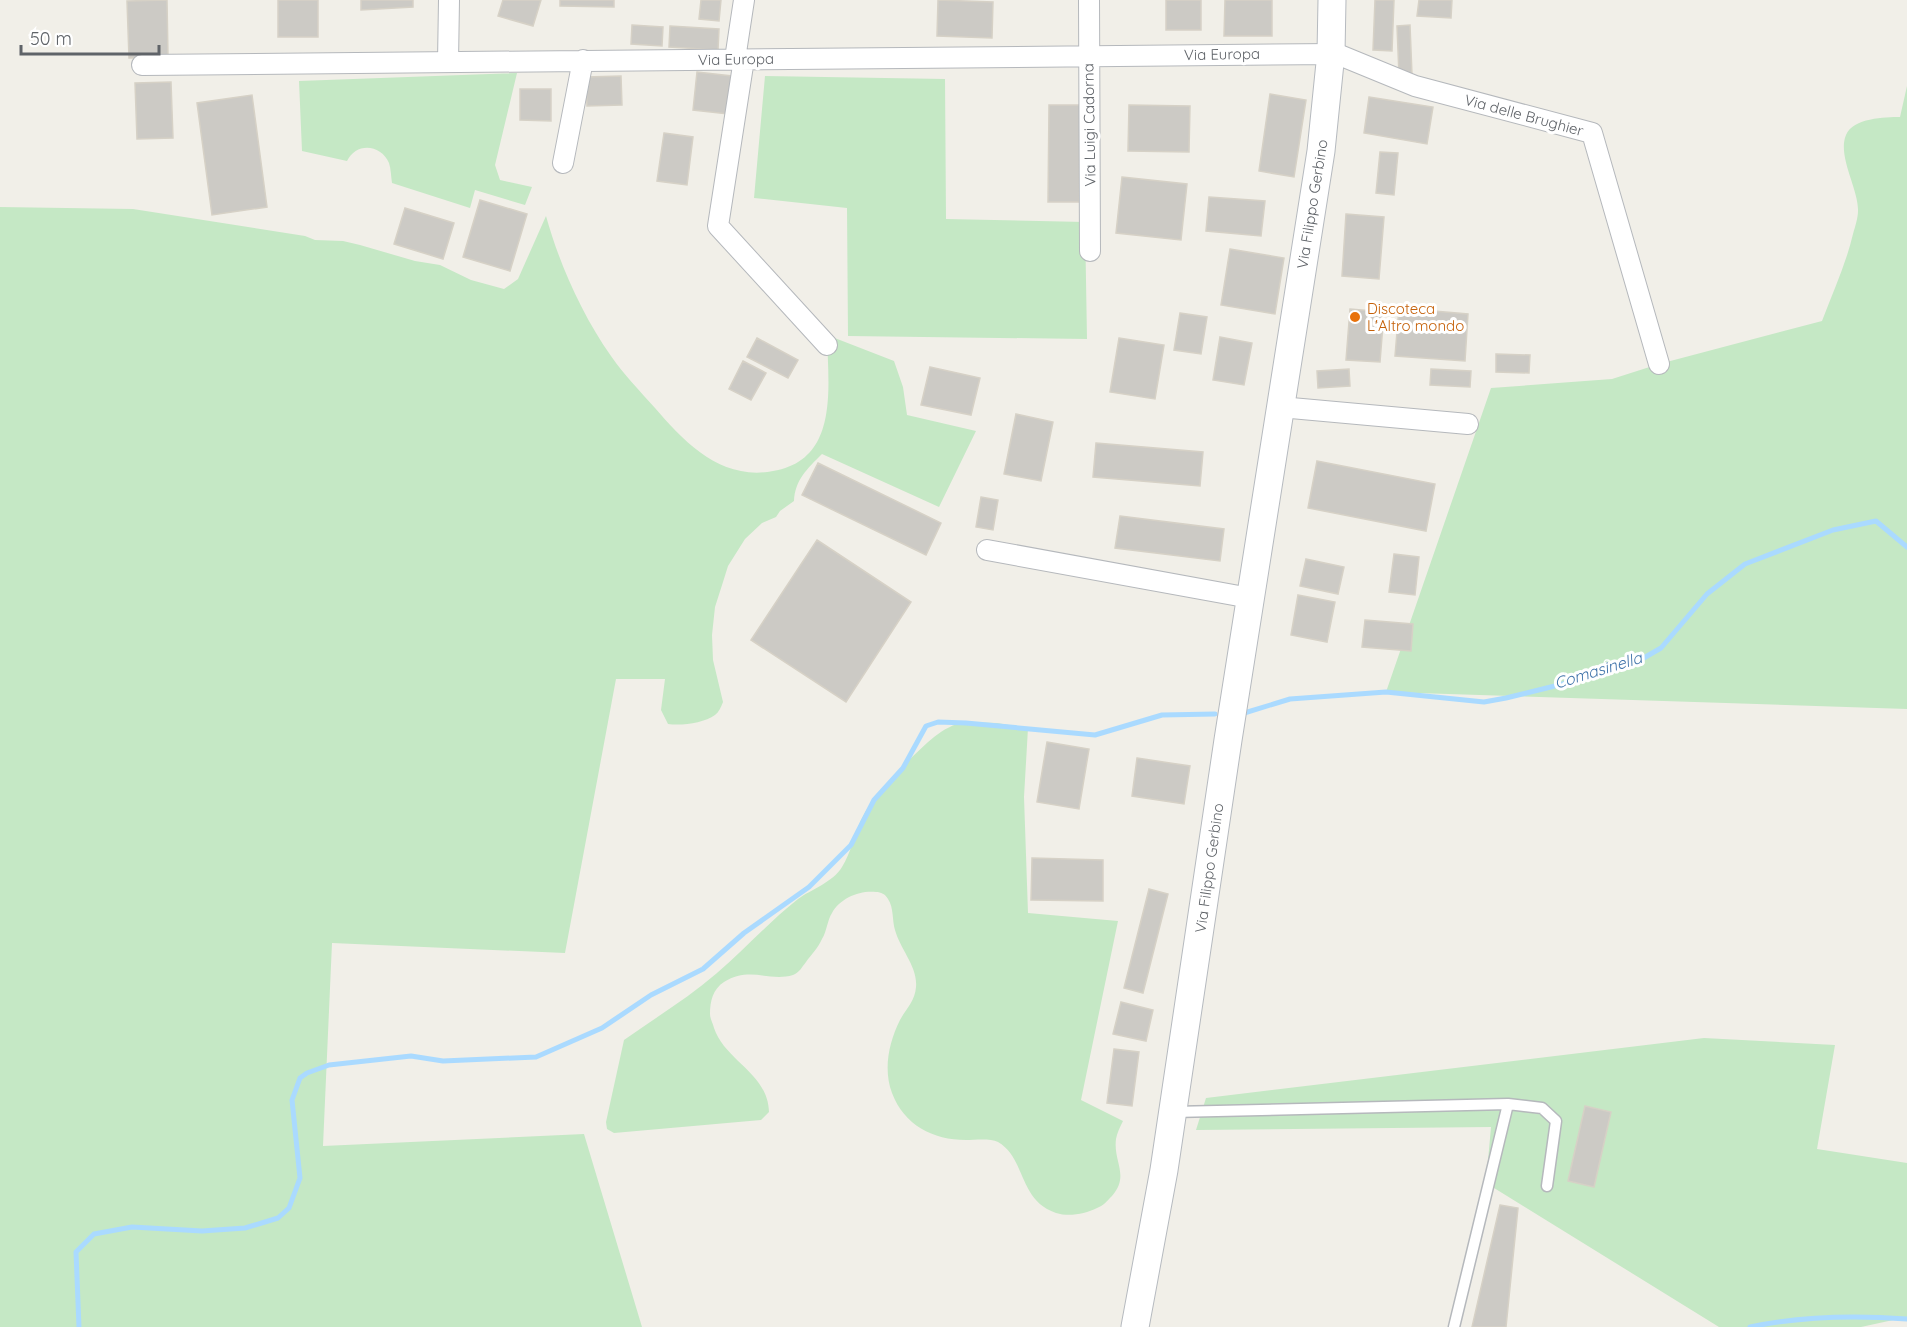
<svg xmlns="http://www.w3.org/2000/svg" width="1907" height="1327" font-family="Quicksand,sans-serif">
	<rect width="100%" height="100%" fill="#f1efe8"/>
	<!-- green -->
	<path fill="#c5e8c5" d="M517,73l-22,92 5,15 32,7 -7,18 -50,-15 -5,18 -78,-25c-1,-6 -1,-14 -3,-20 -8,-19 -33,-21 -42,-2l-45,-10 -3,-70z
		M765,76l180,3 1,140 139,3 2,117 -239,-3 -1,-128 -93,-10z
		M1907,86v623l-521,-17 105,-304 121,-9 47,-15 163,-43c11,-29 24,-57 31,-87 2,-7 5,-16 5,-23 1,-21 -21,-55 -12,-76 7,-17 39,-18 54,-18z
		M0,207l133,2 172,27 10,4 28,1 17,4 55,16 25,4 31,15 33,9 14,-10 28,-63c13,47 36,99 65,140 13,19 29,35 44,52 30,35 67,73 118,63 67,-11 55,-85 54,-136l67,26 9,26 4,28 69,16 -37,76 -117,-53c-15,15 -27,26 -28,47l-14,10 -4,6 -14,6 -17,16 -17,27 -5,16 -8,25 -3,28 1,25 10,42c-2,5 -4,10 -8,13 -11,8 -33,11 -47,9l-7,-14 4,-31h-49l-51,274 -233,-10 -9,203 261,-12 58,193h-642z
		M965,722l32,1 31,5 -4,69 4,116 90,8 -37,179 42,21c-3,6 -6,12 -7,18 -3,23 14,36 -4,57 -5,5 -9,10 -15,12 -12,6 -28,9 -41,5 -38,-13 -30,-55 -58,-71 -8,-4 -23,-2 -32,-2 -33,0 -62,-15 -74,-47 -9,-24 -3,-51 8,-73 6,-11 15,-19 16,-33 2,-20 -16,-38 -21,-57 -3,-10 -1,-22 -7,-31 -3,-5 -7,-7 -12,-7 -16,-2 -36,6 -44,21 -5,8 -5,18 -10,26 -4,9 -11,16 -16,23 -4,5 -7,11 -13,13 -24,7 -43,-9 -69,7 -11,7 -14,19 -14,32 0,5 3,9 4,14 11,33 54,45 55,84l-8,8 -147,13 -7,-4 -1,-7 18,-82c31,-22 64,-42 93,-67 28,-24 52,-51 81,-74 14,-10 35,-17 44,-32 9,-14 12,-32 19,-47 12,-24 30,-41 48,-60 17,-16 33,-34 56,-38z
		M1704,1038l131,7 -18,104 90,14v154l-46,10h-142l-233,-144 5,-56 -295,3 10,-32z"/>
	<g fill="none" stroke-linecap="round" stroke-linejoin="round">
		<!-- stream -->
		<path stroke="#aadaff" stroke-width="5" d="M1241,714l49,-15 96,-7 98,10 22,-4 81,-20 55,-19 19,-11 46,-54 38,-30 88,-34 43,-9 31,26
			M79,1327l-3,-75 18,-18 38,-7 70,4 43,-3 33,-10 11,-10 11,-30 -8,-78 8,-22 7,-5 22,-8 82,-9 32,5 93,-4 66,-29 49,-33 52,-26 41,-36 65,-46 42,-42 23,-45 29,-32 23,-42 12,-4 28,1 129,12 67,-20 53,-1
			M1750,1327c52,-11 104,-12 157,-8"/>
	</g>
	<!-- building -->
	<path fill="#cccac5" stroke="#d6d1c6" stroke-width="1.5" d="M167,0l1,57 -39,1 -2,-57z
		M278,0h40v37h-40z
		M361,0h52v7l-52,3z
		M503,0h38l-8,26 -35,-10z
		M560,0h54v7l-54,-1z
		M701,0h20l-2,21 -20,-2z
		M938,0l55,2 -1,36 -55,-2z
		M1166,0h35v30h-35z
		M1225,0h47v36h-48z
		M1375,0h19l-2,51 -19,-1z
		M1419,0h33l-1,18 -34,-2z
		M632,25l31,2 -1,19 -31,-2z
		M1410,25l2,50h-13l-2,-49z
		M670,26l49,3 -1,21 -49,-3z
		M697,72l35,4 -4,38 -35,-4z
		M621,76l1,29 -35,1 -1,-29z
		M171,82l2,56 -36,1 -2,-56z
		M520,89h31v32l-31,-1z
		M1270,94l36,6 -12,77 -35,-6z
		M252,95l15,112 -55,8 -15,-112z
		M1369,97l64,10 -6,37 -63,-11z
		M1049,105h31l-1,97h-31z
		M1129,105l61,1 -1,46 -61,-1z
		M664,133l29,4 -6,48 -30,-4z
		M1380,152l18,1 -4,42 -18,-2z
		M1122,177l65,7 -6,56 -65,-7z
		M1209,197l56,4 -4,35 -55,-5z
		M480,200l47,14 -17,57 -47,-14z
		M405,208l49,15 -11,36 -49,-15z
		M1346,214l38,3 -5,62 -37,-3z
		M1230,249l54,9 -9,56 -54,-9z
		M1399,308l69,6 -3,47 -70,-5z
		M1350,309l34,3 -4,50 -34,-2z
		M1180,313l27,4 -6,37 -27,-4z
		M1220,337l32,6 -8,42 -31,-5z
		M757,338l41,22 -10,18 -41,-21z
		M1119,338l45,7 -9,54 -45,-7z
		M1496,354l34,1 -1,18 -33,-1z
		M743,361l23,12 -15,27 -22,-11z
		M930,367l50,11 -9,37 -50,-10z
		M1349,369l1,17 -32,2 -1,-17z
		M1431,369l40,2 -1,16 -40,-2z
		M1016,414l37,8 -12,59 -37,-7z
		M1096,443l107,9 -3,34 -107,-9z
		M1317,461l118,23 -9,47 -118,-23z
		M818,463l123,60 -15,32 -124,-60z
		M981,497l17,3 -5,30 -17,-3z
		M1120,516l104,13 -4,32 -105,-13z
		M817,540l94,62 -65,100 -95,-62z
		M1394,554l25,3 -4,38 -26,-3z
		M1306,559l38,8 -6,27 -38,-8z
		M1298,595l37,7 -8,40 -36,-7z
		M1365,620l48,4 -2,27 -49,-4z
		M1047,742l42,7 -10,60 -42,-7z
		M1137,758l53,8 -6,38 -52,-8z
		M1032,858l71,2v41l-72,-1z
		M1149,889l19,5 -25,99 -19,-5z
		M1121,1002l32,8 -7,31 -33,-7z
		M1114,1049l25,3 -7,54 -25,-3z
		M1585,1106l26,6 -17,75 -26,-6z
		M1500,1205l18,3 -12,119h-34z"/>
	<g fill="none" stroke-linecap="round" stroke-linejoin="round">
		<!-- lane casing -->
		<g stroke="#b5b8bc" stroke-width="13">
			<path id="lane" d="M1173,1112l335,-8 34,4 14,13 -9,65
				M1454,1327l54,-223"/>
		</g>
		<!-- street casing -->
		<g stroke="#b5b8bc" stroke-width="22">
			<path id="street" d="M1089,0l1,251
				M735,59l9,-59
				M744,59l-26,167 109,119
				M448,62l1,-62
				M142,65l1195,-11 78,32 177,47 67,231
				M563,163l20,-103
				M1280,407l188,17
				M987,550l263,48"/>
		</g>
		<!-- secondary casing -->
		<g stroke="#b6babf" stroke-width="29">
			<path id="secondary" d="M1135,1327l29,-157 64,-430 93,-589 10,-98 1,-53"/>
		</g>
		<!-- lane -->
		<use href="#lane" stroke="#fff" stroke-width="10"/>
		<!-- street -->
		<use href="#street" stroke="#fff" stroke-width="20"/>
		<!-- secondary -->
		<use href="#secondary" stroke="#fff" stroke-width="27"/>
	</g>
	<!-- markers -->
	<circle fill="#e8710a" stroke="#fff" stroke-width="2" cx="1355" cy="317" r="6"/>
	<g text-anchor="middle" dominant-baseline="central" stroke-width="6" stroke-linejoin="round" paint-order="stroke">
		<!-- street labels -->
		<g font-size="15" fill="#5f6368" stroke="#fff">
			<text transform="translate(1222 54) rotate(-1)">Via Europa</text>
			<text transform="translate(736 59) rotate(-1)">Via Europa</text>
			<text transform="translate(1524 115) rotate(15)">Via delle Brughier</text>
			<text transform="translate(1089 125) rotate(-91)">Via Luigi Cadorna</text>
			<text transform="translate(1312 204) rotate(-81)">Via Filippo Gerbino</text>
			<text transform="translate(1209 868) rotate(-82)">Via Filippo Gerbino</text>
		</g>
		<!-- food labels -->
		<g font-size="15" fill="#c56008" stroke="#fff" text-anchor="start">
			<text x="1367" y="308">Discoteca<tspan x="1367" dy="17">L'Altro mondo</tspan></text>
		</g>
		<!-- water labels -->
		<g font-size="16" font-style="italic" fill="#4174aa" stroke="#fff">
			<text transform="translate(1598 670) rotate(-17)">Comasinella</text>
		</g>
	</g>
	<!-- scale -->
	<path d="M21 45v9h138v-9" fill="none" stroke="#5f6368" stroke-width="3"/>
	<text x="30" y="45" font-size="18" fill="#5f6368" stroke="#ffffff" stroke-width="4.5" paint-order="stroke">50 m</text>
</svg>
